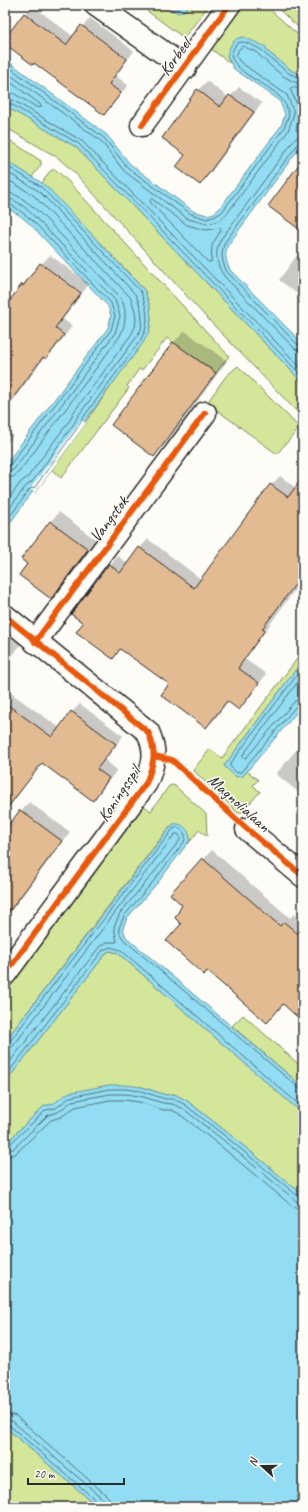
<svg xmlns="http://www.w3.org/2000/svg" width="308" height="1512" font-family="Caveat,sans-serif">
	<rect width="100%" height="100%" fill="#fdfcf7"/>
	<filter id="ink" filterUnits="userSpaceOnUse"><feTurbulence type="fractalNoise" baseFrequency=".025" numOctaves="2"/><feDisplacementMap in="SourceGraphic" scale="8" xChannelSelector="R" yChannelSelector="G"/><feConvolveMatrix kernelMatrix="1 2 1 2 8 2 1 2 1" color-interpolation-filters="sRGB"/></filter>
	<g filter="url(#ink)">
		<!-- green -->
		<path fill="#d4e69a" stroke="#808862" d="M139,5h26l8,6 14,-3 3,-3h19l-25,33z
			M244,5h21l31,28 7,5v37l-11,-4 -25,-20 -40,5 3,7 -19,-14z
			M274,5h29v25l-4,-2z
			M5,106l71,41 227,236v35l-99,-103 -130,-143 -17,-15 -52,-30z
			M5,137l36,24v4l-9,12 -27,-17z
			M55,169l13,12 161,175 -13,17 -49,-35 -25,32 -3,-1 -12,17 2,2 -68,90 -9,-8 97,-138 2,-12 -1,-13 -5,-16 -19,-21 -84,-87 8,-12z
			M238,366l61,61c-6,10 -15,18 -22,27l-70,-51 19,-27z
			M300,655l3,3v2l-79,106 19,10 4,-5 11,9 -5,5 7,7 -19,21h-3l-45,-43 17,-21 12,9z
			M172,785l3,1 31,28 1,22 -8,-6 -11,14 1,-4 -19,-14 -165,215v-47l139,-188 7,5 18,-25z
			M110,951l8,2 185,161v81l-75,-62 -42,-33 -12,-6 -8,1 -24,-8 -98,19 -39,38v-61l102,-131z
			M243,1015l60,53v19l-71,-61z
			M5,1427l93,80h-93z"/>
		<!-- water -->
		<path fill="#92ddf3" stroke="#6996a3" d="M165,5h25l-6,6 -6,2z
			M244,37l22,10 1,4 25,20 11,4v68l-75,102c-4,9 -2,16 2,25l73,74v39l-227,-236 -71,-41v-47l102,76 23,29 63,47 14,4 7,-2 5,-4 62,-83 4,-12 -6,-14 -45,-31 -7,-13c3,-10 5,-18 17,-19z
			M5,160l37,23 8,7 95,101 5,16 1,13 -2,12 -6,11 -59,79 2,1 -51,70 -2,-2 -28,39v-65l103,-137 3,-12 -3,-10 -78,-82 -11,-9 -14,-8z
			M303,660v45l-60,71 -7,1 -12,-11z
			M173,824c9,-2 17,6 17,16l-31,41 -32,37 -4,10 1,4 2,5 177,150v27l-185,-161 -8,-2 -3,1 -102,131v-42z
			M109,1085h16l17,2 24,8 8,-1 12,6 42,33 75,62v312h-205l-93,-80v-283l39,-38 9,-2 15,-11z"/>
		<!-- pier -->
		<path fill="#fdfcf7" d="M81,420l5,3 -51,70 -5,-4z"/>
		<!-- shadow -->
		<path fill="#0003" d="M33,6l41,31 16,-19 44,33 -18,25 12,9 -16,21 -8,8 -69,-52 -30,-19v-3l20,-26z
			M207,81l22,17 10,-11 23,16 -53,72 -9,8 -2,-93z
			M303,247v44l-4,4 -20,-15z
			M50,255l39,29 -26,35 9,7 -17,23 -9,9 -1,-1 -40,54v-102l17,-24z
			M185,331l42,30 -61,83 -12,11 -41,-30 61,-83z
			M5,430l8,6 -8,10z
			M280,476l17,13h6v86l-8,11 1,2 -51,71 21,15 -18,26 -9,8 -10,-8 -14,19 -9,8 -35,-43 -50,-35 -9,8 -27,-34 24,-58 9,-9 10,8 12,-16 8,-9 53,40 70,-94z
			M59,512l37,28 -36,49 -9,9 -22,-35 -6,-4 28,-38z
			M5,633l16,11 -16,22z
			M5,689l55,39 12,-16 8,-8 43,32 -18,24 12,10 -16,21 -8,9 -50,-38 -38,50z
			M303,742v54l-27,-22z
			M29,802l41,30 -65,87v-87l16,-21z
			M303,805v11l-5,-5z
			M212,850l78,68 4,-4 9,8v98l-19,-17 -17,19 -84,-98v-19l-12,-11z"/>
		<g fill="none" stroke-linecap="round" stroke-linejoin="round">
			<!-- shore -->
			<path stroke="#54727b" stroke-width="1" d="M5,64l99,74 23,29 64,47 16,5 9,-3 6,-4 62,-84 5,-13c-5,-31 -48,-33 -58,-59 4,-14 7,-17 21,-11 5,3 10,4 13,9l25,20 13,5
				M5,71l96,70 23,30 64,48 20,5 10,-3 8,-6 62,-84 6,-18 -7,-18 -47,-33 -4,-6 3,-7 4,-3c5,3 13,5 16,9 11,10 28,28 44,29
				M5,78l35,26 1,3 -3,1 -25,-15 -8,-1
				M303,90l-11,-3 -2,2 10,22 -4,19 2,1h5
				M5,98l6,1 71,42 221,229
				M5,103h4l70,41 224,233
				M303,137h-5l-4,3 -73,99c-7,13 -5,25 3,37l71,73 8,2
				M303,142l-5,2 -73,98c-5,11 -3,20 2,30l71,73 5,1
				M5,165l35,21 7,7 94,99 5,16 1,12 -2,11 -5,10 -58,78 -2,5 -45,63 -5,2 -25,34
				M5,171l32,19 7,6 92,99 5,14 1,11 -1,9 -5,9 -58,78 -3,6 -35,49 -8,11 -6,4 -21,28
				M5,178l28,17 6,6 92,97 4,13 1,9 -1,7 -4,8 -58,78 -3,7 -35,47 -7,10 -7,5 -16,22
				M5,192c13,1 26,13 36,22l78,82c9,12 7,28 1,40l-101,136 -6,5 -8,1
				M5,198c12,1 23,12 31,20l79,82 5,16 -5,17 -101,136 -4,3h-5
				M152,199l35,26 19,5 14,-2 1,2 -9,15 -1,17h-3l-57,-59 -1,-2z
				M5,203c10,2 20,12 28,18l78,82 4,13 -4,14 -101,135 -5,2
				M303,667l-73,97v2l7,7 4,-1 57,-68 5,-1
				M303,675l-60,80v3h3l49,-57 8,-3
				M5,1043l5,-2 163,-212 4,-2c7,4 10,8 7,15l-28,36 -32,38 -5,12 1,6 4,6 175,148 4,1
				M5,1048h5l4,-3 161,-211h3l2,3v3l-28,35 -32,38 -6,14 3,15h-10l-7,4 -95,122
				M5,1077l98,-127 7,-3 11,3 182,158
				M5,1146l4,-1 37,-35 10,-2 14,-11 39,-8h16l16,2 24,8h8l11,5 41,32 74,61 4,1
				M5,1151l8,-2 35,-34 10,-3 14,-11 38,-7h15l15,2 23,7 9,1 10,4 40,31 74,62 7,2
				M5,1157l10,-3 36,-34 10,-3 14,-10 35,-7h15l14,2 24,8h8l7,3 40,31 74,62 11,3
				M5,1413l11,3 89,78 5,5 1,8
				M5,1419l7,2 90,77 2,4 1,5
				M5,1424l4,1 89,77 2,5"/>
		</g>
		<!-- building -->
		<path fill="#e3bb93" stroke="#2b2b2b" d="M24,13l42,32 15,-20 46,34 -18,25 12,9 -17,22 -70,-52 -1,2 -28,-21v-6z
			M197,89l23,18 9,-12 25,17 -54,73 -24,-18 9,-12 -23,-17z
			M303,159v73l-35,-26z
			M40,263l41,30 -26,35 9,7 -18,24 -3,-2 -38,52v-102l17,-23 1,2z
			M173,342l43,31 -62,84 -43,-32z
			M303,477v97l-41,55 3,1 -27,38 21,15 -20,27 -12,-9 -21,27 -45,-33 8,-11 -49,-35 -7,10 -37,-27 7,-9 -12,-9 38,-50 11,9 19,-26 55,41 76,-104 18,13z
			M50,521l38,28 -37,50 -32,-24 8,-11 -6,-5z
			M5,703l47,34 19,-26 45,33 -19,25 12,9 -16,23 -51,-38 -37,48z
			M20,810l42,31 -57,76v-87z
			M202,858l78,68 4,-4 19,16v84l-20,-18 -16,19 -60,-52 -3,4 -38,-34 15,-17 -6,-6 7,-13 -12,-11z"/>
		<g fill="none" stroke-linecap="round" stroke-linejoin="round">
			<!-- minor casing -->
			<g stroke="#2b2b2b" stroke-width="25">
				<path id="minor" d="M96,5l89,63
					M142,125l87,-120
					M5,616l143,116c9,20 6,32 -2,51l-141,191
					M35,642l170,-229
					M247,829l56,47"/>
			</g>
			<!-- minor -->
			<use href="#minor" stroke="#fdfcf7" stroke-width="22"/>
			<!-- cycleway casing -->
			<g stroke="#fdfcf7" stroke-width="8">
				<path id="cycleway" d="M142,125l87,-120
					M5,616l143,116c9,20 6,32 -2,51l-141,191
					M35,642l170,-229
					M154,756l18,4 75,69 56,47"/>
			</g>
			<!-- cycleway -->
			<use href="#cycleway" stroke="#e8590c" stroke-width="6"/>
		</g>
	</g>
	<g text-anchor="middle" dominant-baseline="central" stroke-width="3" stroke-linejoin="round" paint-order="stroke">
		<!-- street labels -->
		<g font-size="17" fill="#2b2b2b" stroke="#fdfcf7">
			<text transform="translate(175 57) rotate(-54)">Korbeel</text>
			<text transform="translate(109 519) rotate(-53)">Vangstok</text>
			<text transform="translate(119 794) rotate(-56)">Koningsspil</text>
			<text transform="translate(239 803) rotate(42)">Magnolialaan</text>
		</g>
	</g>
	<!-- margin -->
	<rect width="308" height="1512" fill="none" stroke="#fdfcf7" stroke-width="20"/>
	<rect x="10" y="10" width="288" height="1492" fill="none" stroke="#2b2b2b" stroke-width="1.5" filter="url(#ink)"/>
	<!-- north arrow -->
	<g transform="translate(262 1466) rotate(291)" stroke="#fdfcf7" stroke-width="3" paint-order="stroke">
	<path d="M0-3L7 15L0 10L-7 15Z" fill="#2b2b2b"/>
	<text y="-6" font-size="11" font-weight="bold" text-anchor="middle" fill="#2b2b2b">N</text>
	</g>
	<!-- scale -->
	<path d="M28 1478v6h96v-6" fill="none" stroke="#2b2b2b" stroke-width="2"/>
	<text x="34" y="1478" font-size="12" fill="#2b2b2b" stroke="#fdfcf7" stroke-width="3" paint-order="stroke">20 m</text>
</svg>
